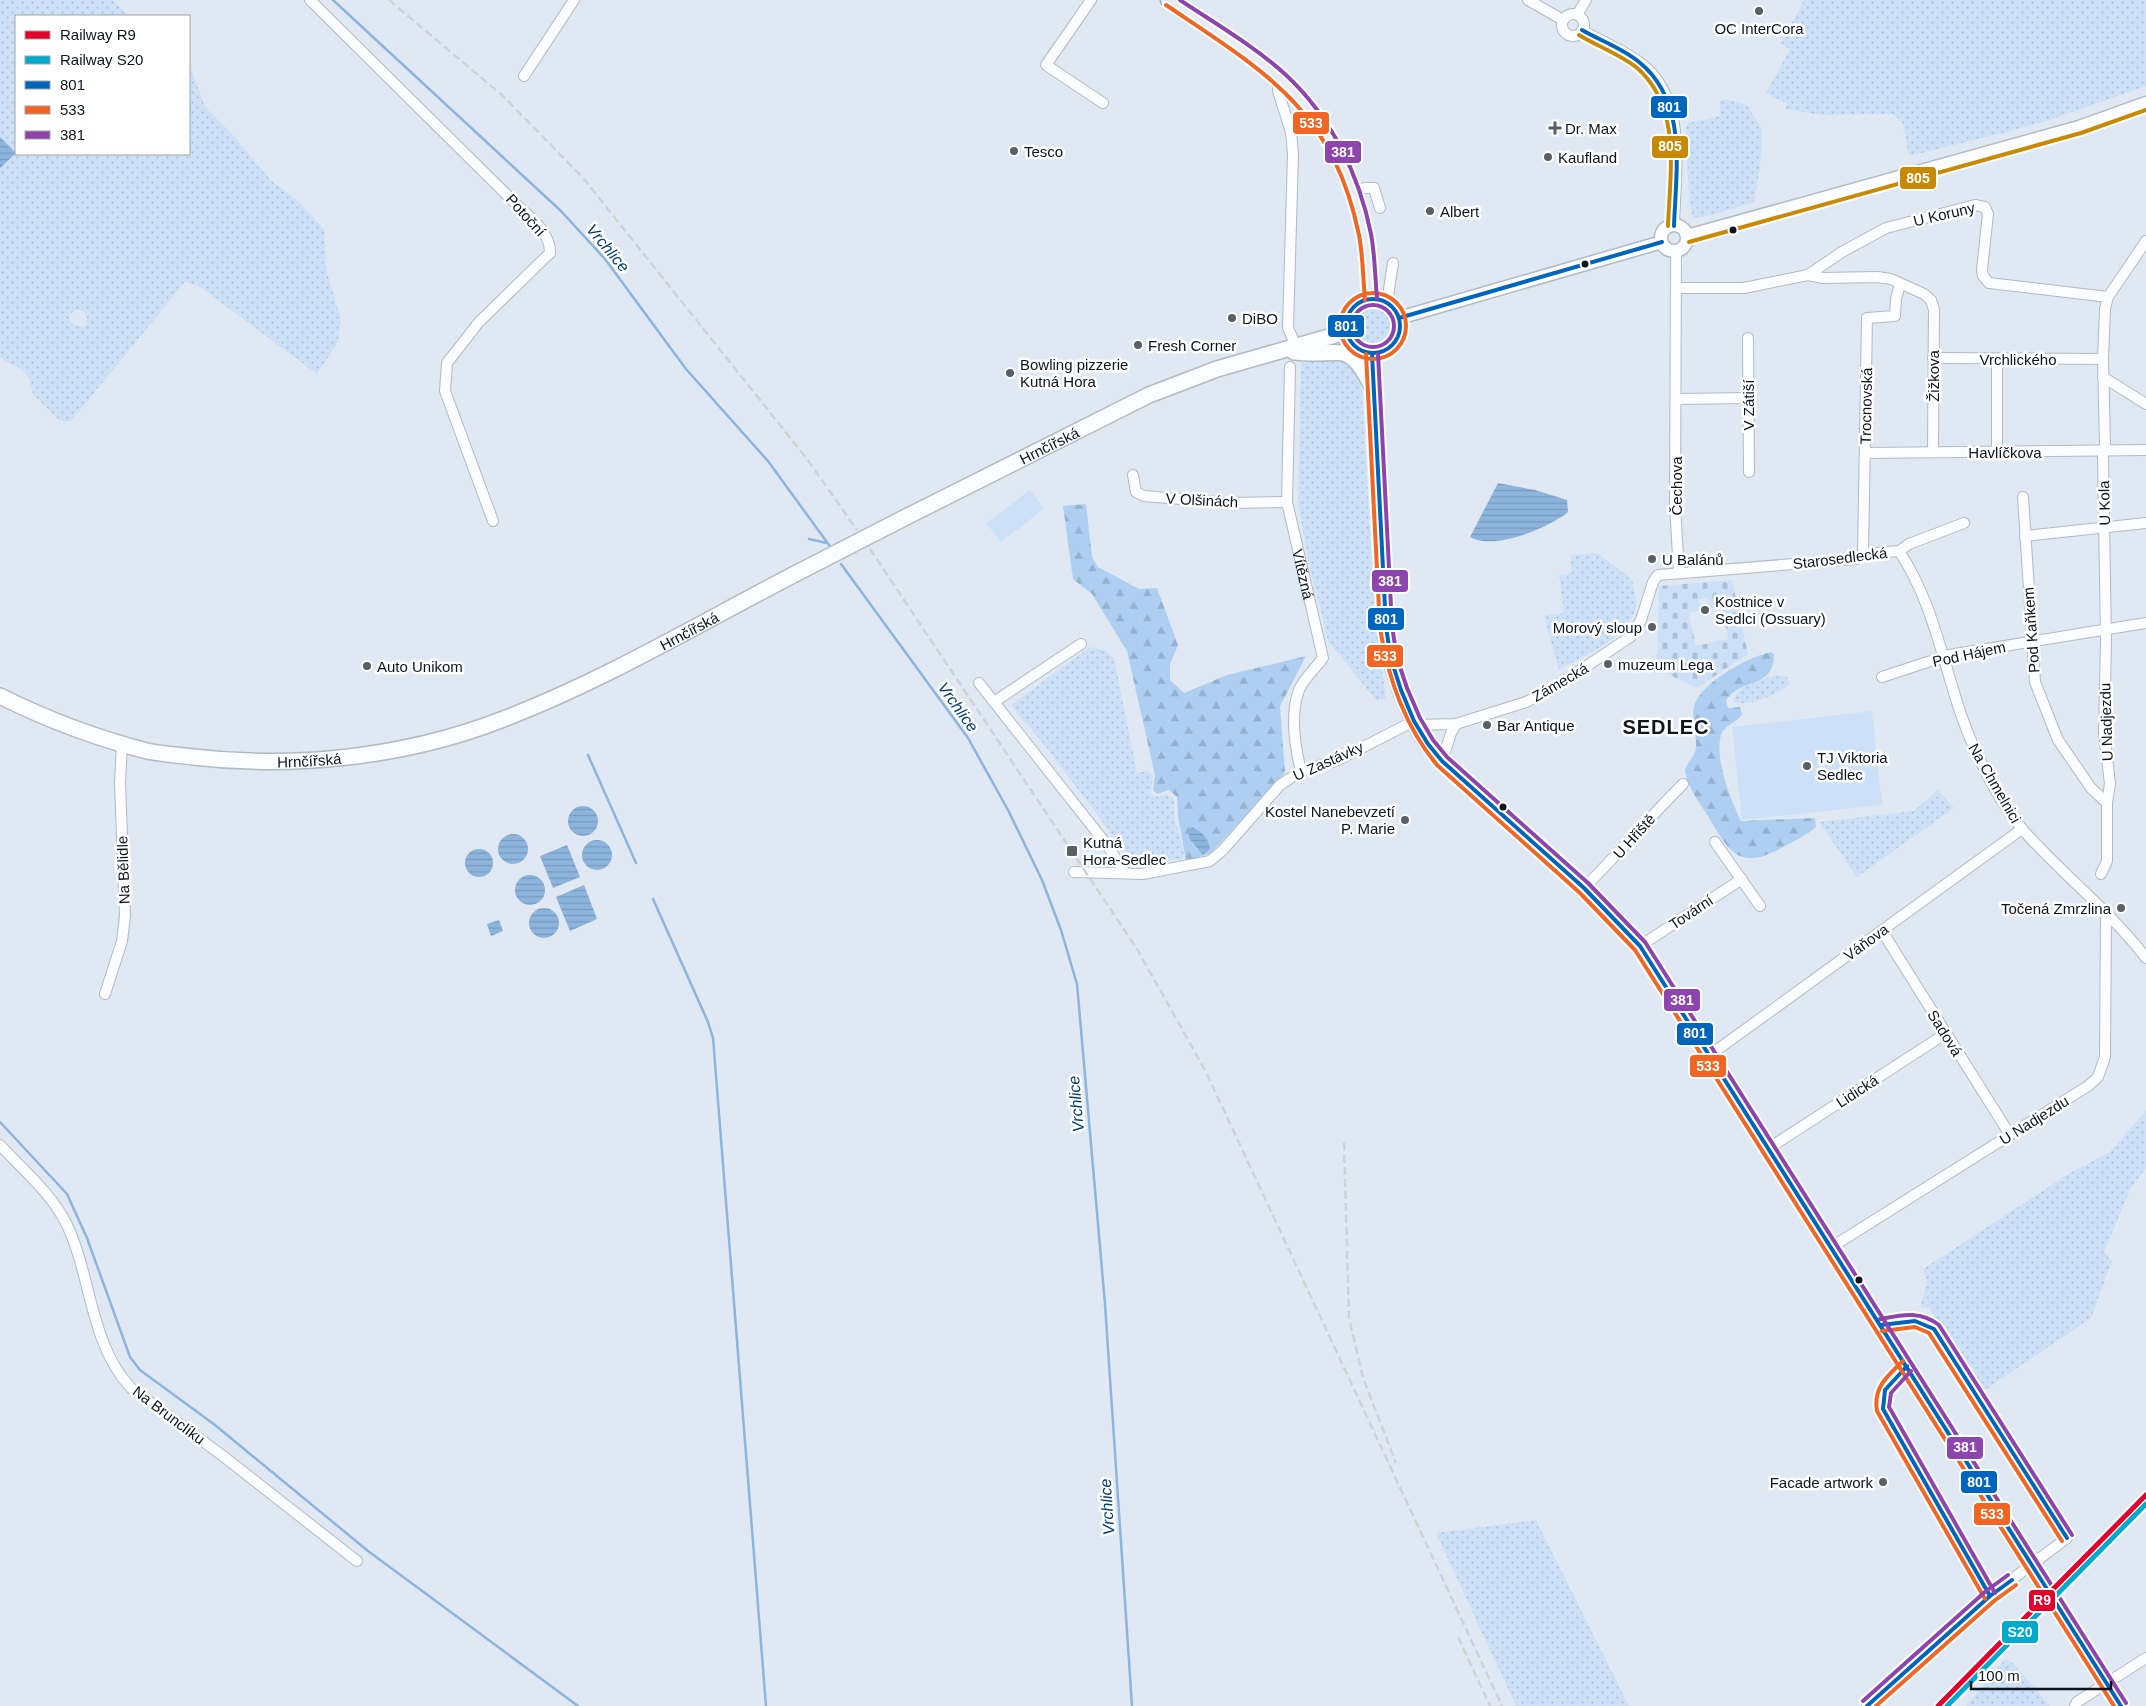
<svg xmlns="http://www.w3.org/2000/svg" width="2146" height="1706" font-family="Arial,sans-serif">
	<defs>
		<pattern id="green-dots" width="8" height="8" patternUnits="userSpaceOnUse" patternTransform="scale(1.25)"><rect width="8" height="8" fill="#cce1f8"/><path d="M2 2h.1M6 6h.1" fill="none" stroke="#aec0d4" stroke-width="1.8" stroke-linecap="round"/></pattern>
		<pattern id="forest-firs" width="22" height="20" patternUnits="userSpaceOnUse" patternTransform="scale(1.25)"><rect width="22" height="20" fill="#aecff2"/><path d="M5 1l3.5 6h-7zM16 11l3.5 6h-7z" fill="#94b1cf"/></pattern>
		<pattern id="cemetery-stones" width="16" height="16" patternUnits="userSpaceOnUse" patternTransform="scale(1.25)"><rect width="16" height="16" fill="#cce1f8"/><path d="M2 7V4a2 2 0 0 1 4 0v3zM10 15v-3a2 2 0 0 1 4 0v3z" fill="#aec0d4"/></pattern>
		<pattern id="water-rules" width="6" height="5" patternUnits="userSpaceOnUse" patternTransform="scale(1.25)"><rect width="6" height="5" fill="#8db4dd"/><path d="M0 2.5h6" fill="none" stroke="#789abd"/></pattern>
	</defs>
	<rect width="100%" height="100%" fill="#e0e9f3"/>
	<!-- green -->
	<path fill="url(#green-dots)" fill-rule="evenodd" d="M0,0h113l16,16h-113v138h173v-86l3,4 12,32 5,7 23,23 39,46 27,21 26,28 3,44 14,46 -3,23 -21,32 -120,-89 -12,-3 -113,138 -4,2 -9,-2 -26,-26 -4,-16 -8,-9 -21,-11zM76,310l7,1 4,7 -1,6 -3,3 -10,-3 -4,-4 1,-6z
		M1804,0h342v86l-93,33 -140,40 106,-30 -110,27 -7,-34 -9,-8 -72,1 -36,-6 2,-5 -21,-11 24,-44 -10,-5z
		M1725,99l22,6 15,24 -2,39 -6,34c-20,5 -41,15 -61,16l-4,-19 -3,-71 2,-5 32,-7v-15z
		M1353 325a19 19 0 1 1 38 0a19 19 0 1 1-38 0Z
		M1334,358c17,7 24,14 28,32l13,224 11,84 -9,3 -49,-60 -20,-81 -10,-57 3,-140z
		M1598,553l34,27c1,8 5,20 4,27 -4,29 -55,50 -77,63l-15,-54 20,-3 -5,-38 13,-2 -2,-18z
		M1090,647l14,3 10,8 23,115 11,-2 5,5 -2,17 3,3 15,-1 5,4 1,19 9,35v4l-3,2 -41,6 -7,-3 -88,-116 -34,-41z
		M1777,675l10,2 2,6c-4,11 -45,25 -55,19 1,-17 29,-23 43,-27z
		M1938,790l16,18 -97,69 -38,-55 95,-11z
		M2146,1110v58l-15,20 -27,64 8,9 -21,57 -106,72 -56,-83 -9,1 7,-27 -4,-12 150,-98 37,-19z
		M1536,1520l93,186h-113l-80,-173z
		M2005,1659l8,4 37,43h-84z"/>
	<!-- forest -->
	<path fill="url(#forest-firs)" d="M1086,504l6,53 6,10 41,22 18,-1 21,57 -8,19v16l14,13 43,-18 79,-19 -26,50 5,67 -74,80 -25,8 -8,-45 -1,-19 -8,-7 -12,4 -4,-4 2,-15 -28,-124 -35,-57 -19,-15 -10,-73z
		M1771,652l3,2c0,36 -34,23 -48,47l2,7 12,-1 2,7c-5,9 -18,11 -21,21 -7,23 10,66 20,86l71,-3h3l1,9c-9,8 -22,14 -33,20 -43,24 -53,7 -75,-31 -8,-13 -20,-28 -23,-44 -1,-8 11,-14 11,-26 1,-15 -7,-32 0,-45 11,-21 52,-44 75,-49z"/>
	<!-- cemetery -->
	<path fill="url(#cemetery-stones)" fill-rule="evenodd" d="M1732,580l16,74 -51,34 -40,-19 2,-83zM1707,598l3,11 12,-2 6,32 -32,7 -7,-33 12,-3 -2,-10z"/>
	<!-- pitch -->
	<path fill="#cce1f8" d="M1030,490l14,19 -43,33 -15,-19z
		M1872,711l10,94 -140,15 -10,-93z"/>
	<!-- water -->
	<path fill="url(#water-rules)" d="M0,137l16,16 -16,15z
		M1498,483l37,7 32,10 1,12c-19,16 -75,39 -98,25z
		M568 821a15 15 0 1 1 30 0a15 15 0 1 1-30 0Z
		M1192,827c10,5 16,10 18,22l-7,6 -14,-17v-7z
		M498 849a15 15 0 1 1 30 0a15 15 0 1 1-30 0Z
		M582 855a15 15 0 1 1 30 0a15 15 0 1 1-30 0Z
		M567,845l13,32 -27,11 -13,-32z
		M465 863a14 14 0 1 1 28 0a14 14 0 1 1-28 0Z
		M515 890a15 15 0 1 1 30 0a15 15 0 1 1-30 0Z
		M584,885l13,34 -27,12 -14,-34z
		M529 923a15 15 0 1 1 30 0a15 15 0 1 1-30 0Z
		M499,920l4,11 -12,5 -4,-12z"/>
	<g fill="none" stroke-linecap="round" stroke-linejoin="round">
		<!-- stream -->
		<path stroke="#8db4dd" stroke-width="2.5" d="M333,0l228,211 44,48 81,110 82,92 61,84
			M809,539l18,4
			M841,564l127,174 40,72 34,70 19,50 16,54 28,320 27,402
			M588,755l48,108
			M653,899l55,123 5,16 53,668
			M0,1122l67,72 20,44 43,119 10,13 75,55 153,126 210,155"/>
		<!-- minor casing -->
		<g stroke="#b2bac2" stroke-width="12">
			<g id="minor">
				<path d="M310,0l205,203c13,13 36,29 35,50l-71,69 -32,41 -2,28 48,130"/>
				<path d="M1091,0l-45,65 57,38"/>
				<path d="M1528,0l35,20"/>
				<circle cx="1573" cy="25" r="11"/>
				<path d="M1577,15l9,-15"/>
				<path d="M1582,30c18,11 40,19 57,32 50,35 36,111 35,164"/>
				<path d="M524,76l50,-76"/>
				<path d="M1281,79l-3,12 13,41 2,22 -5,174 8,18"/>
				<path d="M1354,194l10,-6h10l6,20"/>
				<path d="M1676,251l-1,254 4,68"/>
				<path d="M1808,275l34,-23 44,-24 89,-23 10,2 3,7 -6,56 1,6 6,7 119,14"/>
				<path d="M1676,288h68l64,-13 15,3 54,-1 14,2 33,15 7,6 3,10 -1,142"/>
				<path d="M1390,305l-2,-9 5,-33"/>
				<path d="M1748,338l1,134"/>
				<path d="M1933,358l170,1"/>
				<path id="s1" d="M1290,367l-3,135 36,156c-8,11 -19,20 -24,32 -9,24 -4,57 2,81"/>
				<path d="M2103,377l43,27"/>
				<path d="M1677,399l71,-1"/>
				<path d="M1997,452v-93"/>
				<path d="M1865,453l281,-3"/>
				<path d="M1133,475l3,17 8,4 87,7 56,-1"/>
				<path d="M2023,497l12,185 23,58 33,48 16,15"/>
				<path d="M2025,536l121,-13"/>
				<path d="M1899,551c43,64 47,144 82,211 11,24 25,48 42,68 39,44 87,81 123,128"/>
				<path d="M1863,554l4,-236 28,-2 1,-17 4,-15"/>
				<path d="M1081,644l-87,58 113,143 18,28"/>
				<path d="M1882,677l67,-22 197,-32"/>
				<path d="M979,683l15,19"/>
				<path d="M1416,725l40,-1 70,-22 28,-14 76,-51 11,-17 12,-38 5,-7 198,-16 7,-5 36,-3 10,-7 55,-21"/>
				<path d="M1442,761l9,-28 5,-9"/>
				<path d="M1715,842l45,64"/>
				<path d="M1074,872l69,2 67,-13 13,-11 57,-65 21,-14 37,-11 76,-39"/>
				<path d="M2101,874l6,-13v-58l3,-19 -6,-52 2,-91 -3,-185 2,-11 -2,-86 2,-50 3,-12 38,-56"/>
				<path d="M1584,888c34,-34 65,-70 99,-104"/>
				<path d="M1882,931l128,204"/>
				<path d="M1640,946l102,-67"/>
				<path d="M105,994l17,-53 3,-25 -5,-133 2,-40"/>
				<path d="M1710,1055l312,-226"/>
				<path d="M0,1145c22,24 51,48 66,78 26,53 23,120 65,165l92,68 134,105"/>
				<path d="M1769,1148l176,-114"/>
				<path d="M1830,1248l258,-162 10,-9 7,-20 1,-142"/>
				<path d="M1907,1366c-13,12 -29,24 -24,43l107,187"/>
				<path d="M1867,1706l123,-110 77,-58 -133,-209c-15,-14 -35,-7 -53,-4"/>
				<path d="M2075,1706l2,-4 69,-44"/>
			</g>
		</g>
		<!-- tertiary casing -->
		<g stroke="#b2bac2" stroke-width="15">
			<path id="tertiary" d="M1661 238a13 13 0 1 1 26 0a13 13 0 1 1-26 0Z
				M1687,236l392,-109 67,-24
				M1399,318l263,-76"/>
		</g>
		<!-- secondary casing -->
		<g stroke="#b2bac2" stroke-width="18">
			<g id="secondary">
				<path d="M1294,352c49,6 53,-16 80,38"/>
				<path id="s2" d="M906,517l243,-122 68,-26 129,-37"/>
				<path id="s3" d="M0,696c46,23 96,42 147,55 14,3 31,4 46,6 102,12 212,0 308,-37 102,-39 196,-95 292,-145"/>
			</g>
		</g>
		<!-- primary casing -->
		<g stroke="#a1adba" stroke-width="19">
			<path id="primary" d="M1169,0c38,26 78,49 112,79 44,39 73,99 84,156 4,21 4,43 6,64
				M1346 326a27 27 0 1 1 54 0a27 27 0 1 1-54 0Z
				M1372,354l14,273 5,32 10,31 13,31 14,23 14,17 142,127 56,58 374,592"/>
		</g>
		<!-- minor -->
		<use href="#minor" stroke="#fafcfd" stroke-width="10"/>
		<!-- tertiary -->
		<use href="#tertiary" stroke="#fafcfd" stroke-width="12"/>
		<!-- secondary -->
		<use href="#secondary" stroke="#fafcfd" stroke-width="15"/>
		<!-- primary -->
		<use href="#primary" stroke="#e7ecf2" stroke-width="16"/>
		<!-- rail -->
		<path stroke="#cfd2d5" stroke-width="2.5" stroke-dasharray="8 4" stroke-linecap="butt" d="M389,0l114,96 81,83 223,280 50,71
			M870,549l267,400 68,121 297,636
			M1344,1143l5,175 14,60 33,85
			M1458,1637l32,69"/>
		<!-- secondary-bridge casing -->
		<g stroke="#b2bac2" stroke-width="18" stroke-linecap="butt">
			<path id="secondary-bridge" d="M793,575l113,-58"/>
		</g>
		<!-- primary-bridge casing -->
		<g stroke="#a1adba" stroke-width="19" stroke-linecap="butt">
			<path id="primary-bridge" d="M2014,1538l107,168"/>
		</g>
		<!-- secondary-bridge -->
		<use href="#secondary-bridge" stroke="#fafcfd" stroke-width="15"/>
		<!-- primary-bridge -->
		<use href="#primary-bridge" stroke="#e7ecf2" stroke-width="16"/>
		<!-- bus-1 casing -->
		<g stroke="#fff" stroke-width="8">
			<path id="bus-1" d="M1582,30c19,11 40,18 57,32 49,39 37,108 35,164
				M1346 326a27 27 0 1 1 54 0a27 27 0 1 1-54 0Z
				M1399,318l263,-76
				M1372,354l14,273 5,32 10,31 13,31 14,23 14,17 142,127 56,58 481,760
				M1881,1325l34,-4 19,8 133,209
				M1907,1366l-22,24 -2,19 107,187
				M1867,1706l123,-110 22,-16"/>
		</g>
		<!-- bus-2 casing -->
		<g stroke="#fff" stroke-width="8">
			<path id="bus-2" d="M1166,5c98,66 167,104 193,230 4,21 4,43 6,65
				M1340 326a33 33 0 1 1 66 0a33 33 0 1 1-66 0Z
				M1366,354l14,274c8,51 24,97 57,137l143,128 55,57 479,756
				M1882,1331l33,-4 14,6 133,208
				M1903,1361c-16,15 -30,27 -26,50l108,188
				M1876,1706l118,-105 22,-16"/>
		</g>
		<!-- bus-3 casing -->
		<g stroke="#fff" stroke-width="8">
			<path id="bus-3" d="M1180,0c36,24 74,46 106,75 45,42 73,99 85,159 4,21 4,43 6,64
				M1352 326a21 21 0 1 1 42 0a21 21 0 1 1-42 0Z
				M1378,354l14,272 5,32 10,30 13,30 13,22 14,17 141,126 57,59 481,761
				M1880,1319c21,-4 40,-9 59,6l133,210
				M1911,1371l-20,22 -2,14 106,186
				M1863,1701l123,-110 22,-16"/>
		</g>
		<!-- bus-4 casing -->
		<g stroke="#fff" stroke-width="8">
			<path id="bus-4" d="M1579,35c18,11 40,19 57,32 46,39 34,105 32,159
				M1689,242l392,-109 65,-23"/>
		</g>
		<!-- bus-1 -->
		<use href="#bus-1" stroke="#0065bd" stroke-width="4"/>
		<!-- bus-2 -->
		<use href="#bus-2" stroke="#f26522" stroke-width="4"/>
		<!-- bus-3 -->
		<use href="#bus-3" stroke="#8e44ad" stroke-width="4"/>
		<!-- bus-4 -->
		<use href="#bus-4" stroke="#c88906" stroke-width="4"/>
		<!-- rail-1 casing -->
		<g stroke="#fff" stroke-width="9">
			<path id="rail-1" d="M1938,1706l208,-211"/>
		</g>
		<!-- rail-2 casing -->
		<g stroke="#fff" stroke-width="9">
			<path id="rail-2" d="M1947,1706l199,-202"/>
		</g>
		<!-- rail-1 -->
		<use href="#rail-1" stroke="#e4002b" stroke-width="5"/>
		<!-- rail-2 -->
		<use href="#rail-2" stroke="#00a9ce" stroke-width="5"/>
	</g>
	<!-- markers -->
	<g fill="#575f67" stroke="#fff" stroke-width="2">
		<circle cx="1759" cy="11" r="5"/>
		<path d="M1552.5 120.5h5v5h5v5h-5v5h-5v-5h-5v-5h5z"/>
		<circle cx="1014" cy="151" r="5"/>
		<circle cx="1548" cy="157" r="5"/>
		<circle cx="1430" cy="211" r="5"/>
		<circle cx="1232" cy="318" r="5"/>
		<circle cx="1138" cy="345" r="5"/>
		<circle cx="1010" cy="373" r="5"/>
		<circle cx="1652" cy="559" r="5"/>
		<circle cx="1705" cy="610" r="5"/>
		<circle cx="1652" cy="627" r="5"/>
		<circle cx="1608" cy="664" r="5"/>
		<circle cx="367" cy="666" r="5"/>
		<circle cx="1487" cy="725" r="5"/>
		<circle cx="1807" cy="766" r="5"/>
		<circle cx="1405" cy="820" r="5"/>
		<rect x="1066" y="845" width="12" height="12" rx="2.5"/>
		<circle cx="2121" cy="908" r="5"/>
		<circle cx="1883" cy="1482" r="5"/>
	</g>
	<g fill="#0d141c" stroke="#fff" stroke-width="2">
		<circle cx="1733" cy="230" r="4.5"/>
		<circle cx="1585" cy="264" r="4.5"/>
		<circle cx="1503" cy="807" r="4.5"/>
		<circle cx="1859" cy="1280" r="4.5"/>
	</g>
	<g text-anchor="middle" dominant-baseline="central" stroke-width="5" stroke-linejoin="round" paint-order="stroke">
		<!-- poi labels -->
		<g font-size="15" fill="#0d141c" stroke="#fff" text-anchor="start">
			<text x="1759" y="28" text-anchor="middle">OC InterCora</text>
			<text x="1565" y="128">Dr. Max</text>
			<text x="1024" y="151">Tesco</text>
			<text x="1558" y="157">Kaufland</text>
			<text x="1440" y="211">Albert</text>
			<text x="1242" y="318">DiBO</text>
			<text x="1148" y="345">Fresh Corner</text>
			<text x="1020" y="364">Bowling pizzerie<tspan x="1020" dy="17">Kutná Hora</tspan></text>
			<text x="1662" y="559">U Balánů</text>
			<text x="1715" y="601">Kostnice v<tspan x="1715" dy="17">Sedlci (Ossuary)</tspan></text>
			<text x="1642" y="627" text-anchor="end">Morový sloup</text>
			<text x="1618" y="664">muzeum Lega</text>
			<text x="377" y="666">Auto Unikom</text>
			<text x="1497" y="725">Bar Antique</text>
			<text x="1817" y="757">TJ Viktoria<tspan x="1817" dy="17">Sedlec</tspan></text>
			<text x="1395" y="811" text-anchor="end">Kostel Nanebevzetí<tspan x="1395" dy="17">P. Marie</tspan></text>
			<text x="1083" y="842">Kutná<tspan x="1083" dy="17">Hora-Sedlec</tspan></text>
			<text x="2111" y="908" text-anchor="end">Točená Zmrzlina</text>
			<text x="1873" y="1482" text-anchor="end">Facade artwork</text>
		</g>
		<!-- street labels -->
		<g font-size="15" fill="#0d141c" stroke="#fff">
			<text transform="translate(1944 214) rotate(-13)">U Koruny</text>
			<text transform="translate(526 215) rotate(48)">Potoční</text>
			<text x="2018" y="359">Vrchlického</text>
			<text transform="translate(1933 376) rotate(-90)">Žižkova</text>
			<text transform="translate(1748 405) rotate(-90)">V Zátiší</text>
			<text transform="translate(1866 406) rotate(-89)">Trocnovská</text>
			<text stroke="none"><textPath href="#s2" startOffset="160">Hrnčířská</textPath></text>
			<text x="2005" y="452">Havlíčkova</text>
			<text transform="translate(1676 486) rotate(-90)">Čechova</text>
			<text transform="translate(1202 500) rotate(3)">V Olšinách</text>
			<text transform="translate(2104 503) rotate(-91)">U Kola</text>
			<text transform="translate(1840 558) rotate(-7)">Starosedlecká</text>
			<text stroke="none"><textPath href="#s1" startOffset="209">Vítězná</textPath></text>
			<text stroke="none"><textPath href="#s3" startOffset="725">Hrnčířská</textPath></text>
			<text transform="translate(2031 630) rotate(-94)">Pod Kaňkem</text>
			<text transform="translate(1969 654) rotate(-12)">Pod Hájem</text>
			<text transform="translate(1560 682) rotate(-30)">Zámecká</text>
			<text transform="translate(2106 722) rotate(-92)">U Nadjezdu</text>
			<text stroke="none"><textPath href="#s3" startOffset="320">Hrnčířská</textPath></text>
			<text transform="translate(1328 761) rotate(-24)">U Zastávky</text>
			<text transform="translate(1995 783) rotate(60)">Na Chmelnici</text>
			<text transform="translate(1634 836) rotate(-48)">U Hřiště</text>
			<text transform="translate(123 870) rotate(-92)">Na Bělidle</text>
			<text transform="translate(1691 912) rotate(-34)">Tovární</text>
			<text transform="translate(1866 942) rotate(-36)">Váňova</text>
			<text transform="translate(1945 1033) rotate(58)">Sadová</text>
			<text transform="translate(1857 1091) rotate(-33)">Lidická</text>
			<text transform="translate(2034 1120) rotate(-32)">U Nadjezdu</text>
			<text transform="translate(169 1415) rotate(37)">Na Brunclíku</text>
		</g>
		<!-- water labels -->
		<g font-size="16" font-style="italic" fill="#003d6f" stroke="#fff">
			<text transform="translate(608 248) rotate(50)">Vrchlice</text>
			<text transform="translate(958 707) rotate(54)">Vrchlice</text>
			<text transform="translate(1076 1104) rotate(-95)">Vrchlice</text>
			<text transform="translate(1107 1507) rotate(-94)">Vrchlice</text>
		</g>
		<!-- district labels -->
		<g font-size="20" font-weight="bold" letter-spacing="1" fill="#0d141c" stroke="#fff">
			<text x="1666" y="727">SEDLEC</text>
		</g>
	</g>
	<g stroke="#fff" stroke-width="2">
		<rect x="1650" y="95" width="38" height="24" rx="5" fill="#0065bd"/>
		<rect x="1292" y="111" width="38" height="24" rx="5" fill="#f26522"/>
		<rect x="1651" y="135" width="38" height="24" rx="5" fill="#c88906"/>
		<rect x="1324" y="140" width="38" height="24" rx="5" fill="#8e44ad"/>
		<rect x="1899" y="166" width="38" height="24" rx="5" fill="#c88906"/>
		<rect x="1327" y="314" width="38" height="24" rx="5" fill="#0065bd"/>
		<rect x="1371" y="569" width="38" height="24" rx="5" fill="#8e44ad"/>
		<rect x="1367" y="607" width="38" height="24" rx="5" fill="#0065bd"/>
		<rect x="1366" y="644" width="38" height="24" rx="5" fill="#f26522"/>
		<rect x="1663" y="988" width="38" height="24" rx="5" fill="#8e44ad"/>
		<rect x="1676" y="1022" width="38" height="24" rx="5" fill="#0065bd"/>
		<rect x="1689" y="1054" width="38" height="24" rx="5" fill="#f26522"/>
		<rect x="1946" y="1436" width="38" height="24" rx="5" fill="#8e44ad"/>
		<rect x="1960" y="1470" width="38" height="24" rx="5" fill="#0065bd"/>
		<rect x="1973" y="1502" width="38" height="24" rx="5" fill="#f26522"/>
		<rect x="2028" y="1589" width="28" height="23" rx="5" fill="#e4002b"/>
		<rect x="2001" y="1620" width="38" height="24" rx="5" fill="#00a9ce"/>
	</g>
	<g font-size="14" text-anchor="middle" font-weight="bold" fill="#fff">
		<text x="1669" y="112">801</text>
		<text x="1311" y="128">533</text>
		<text x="1670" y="151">805</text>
		<text x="1343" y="157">381</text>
		<text x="1918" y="183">805</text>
		<text x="1346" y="331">801</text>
		<text x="1390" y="586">381</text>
		<text x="1386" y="624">801</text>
		<text x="1385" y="661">533</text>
		<text x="1682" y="1005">381</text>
		<text x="1695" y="1038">801</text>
		<text x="1708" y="1071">533</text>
		<text x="1965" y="1452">381</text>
		<text x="1979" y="1487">801</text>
		<text x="1992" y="1519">533</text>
		<text x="2042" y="1605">R9</text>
		<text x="2020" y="1637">S20</text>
	</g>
	<!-- legend -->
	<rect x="15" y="15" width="175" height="140" fill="#ffffff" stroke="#9ea1a4"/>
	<rect x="25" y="31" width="25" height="8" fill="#e4002b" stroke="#9ea1a4"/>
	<text x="60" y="40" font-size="15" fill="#0d141c">Railway R9</text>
	<rect x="25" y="56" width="25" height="8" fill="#00a9ce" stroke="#9ea1a4"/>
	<text x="60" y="65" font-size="15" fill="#0d141c">Railway S20</text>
	<rect x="25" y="81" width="25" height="8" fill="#0065bd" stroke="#9ea1a4"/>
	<text x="60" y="90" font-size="15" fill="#0d141c">801</text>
	<rect x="25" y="106" width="25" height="8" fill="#f26522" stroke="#9ea1a4"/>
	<text x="60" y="115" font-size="15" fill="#0d141c">533</text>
	<rect x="25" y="131" width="25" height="8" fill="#8e44ad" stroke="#9ea1a4"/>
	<text x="60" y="140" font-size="15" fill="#0d141c">381</text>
	<!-- scale -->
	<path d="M1971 1681v8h140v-8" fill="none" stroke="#0d141c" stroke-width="2.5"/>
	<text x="1978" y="1681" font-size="15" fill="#0d141c" stroke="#ffffff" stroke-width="4" paint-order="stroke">100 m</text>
</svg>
